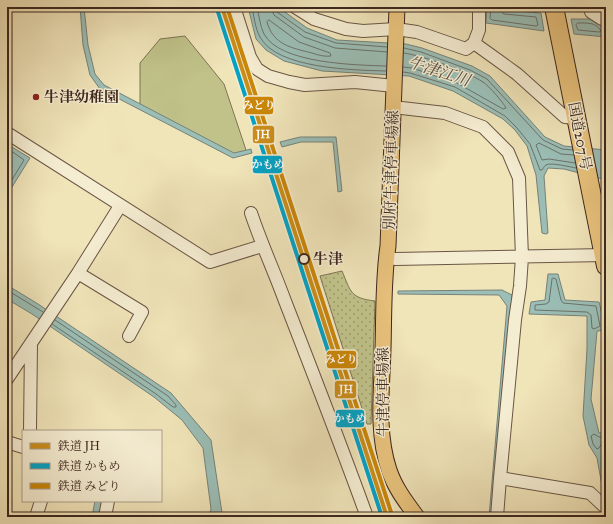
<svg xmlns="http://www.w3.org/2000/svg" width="613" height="524" font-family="'IM FELL Great Primer','Noto Serif JP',serif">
	<defs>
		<pattern id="park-dots" width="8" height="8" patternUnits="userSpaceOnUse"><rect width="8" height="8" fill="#c0c28a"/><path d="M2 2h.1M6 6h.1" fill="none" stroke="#9d9e70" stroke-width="1.8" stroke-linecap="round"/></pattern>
	</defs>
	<rect width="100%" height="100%" fill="#f0e4b9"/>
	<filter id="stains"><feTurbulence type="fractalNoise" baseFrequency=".005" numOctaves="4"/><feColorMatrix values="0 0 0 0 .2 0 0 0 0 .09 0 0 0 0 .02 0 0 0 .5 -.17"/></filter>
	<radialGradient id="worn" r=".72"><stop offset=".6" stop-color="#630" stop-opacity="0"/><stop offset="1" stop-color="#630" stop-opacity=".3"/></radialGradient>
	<!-- grass -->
	<path fill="#c0c28a" stroke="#7f7454" d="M185,36l39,48 23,69 -13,3 -94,-51v-42l20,-24z"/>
	<!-- park -->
	<path fill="url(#park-dots)" stroke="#7f7454" d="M342,271c9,21 8,27 33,30l-4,123h-4l-47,-148z"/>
	<!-- water -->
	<path fill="#9bbeb6" stroke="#768279" d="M80,7h4l4,38 7,29 9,11 130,68 17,-4 1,4 -19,5 -133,-69 -10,-14 -7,-30z
		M248,7h30l29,21 30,12 69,4 16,4 50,18 18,10 55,61 19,9 42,4v30l-42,-11 -16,-1 -4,8 4,57 -2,1 -4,-1 -6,-58 -9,-29 -12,-16 -12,-11 -50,-28 -44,-15 -87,-5 -38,-10 -18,-11 -10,-11z
		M487,7h14l3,3 37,3 3,18 -58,-8z
		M571,19h23l9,6 3,1v11l-32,-3z
		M300,137h36l6,54 -4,1 -5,-50h-32l-19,5 -2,-5z
		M7,144l23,14 -23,37v-25l4,-8 -4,-3z
		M548,274h10l7,26 34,2 7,28 -9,1 -6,68 8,34 7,-1v13l-3,1 3,19v35l-2,-3 -7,-39 -8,-13 -6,-29 4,-67v-33l-58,-2 2,-12 14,-2z
		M7,285l31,19 133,89 40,47 11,73 -1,4h-12l2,-8 -8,-61 -21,-28 -28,-23 -122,-83 -25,-15z
		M502,290l10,5v10l-20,212h-3l18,-211 -8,-11 -101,-1v-3z
		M95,501h7l-3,16h-7z"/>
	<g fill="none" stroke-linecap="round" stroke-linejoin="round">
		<!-- shore -->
		<path stroke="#6c726a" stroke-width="1" d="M252,7c2,9 3,21 8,30 17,32 94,33 126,34
			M257,7c2,8 3,19 7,27 16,30 93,31 122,32
			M271,7l3,8 30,22 31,11 52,4
			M276,7l1,5 28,20 31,11 51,4
			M491,7l-1,11 2,2 44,6 2,-1 -2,-8 -32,-3 -4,-3 -1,-4
			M269,20l30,22 31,11 1,3c-6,1 -13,-1 -19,-3 -20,-5 -39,-8 -45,-31z
			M578,23c9,0 18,-1 23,8l-2,1 -21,-2 -2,-5z
			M404,48l17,4 49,18 17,9 56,61 19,9 11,1
			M403,67l9,1 45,15 46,26 3,-1c-3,-6 -17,-22 -23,-26 -17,-11 -59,-26 -79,-29
			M403,72l7,1 45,14 50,29 12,12 13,16 10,26h2c1,-1 2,-4 4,-5 5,-3 24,2 30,3
			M7,148l17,12 -17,28
			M574,155l-13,-1 -22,-11 -3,2 6,15 7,-1 26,4
			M553,278l3,1 5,21 2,3 33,3 4,20 -6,3 -2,-1 -1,-13 -4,-3 -52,-2v-5l11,-1 3,-2 3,-23z
			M7,290l36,22
			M52,324l104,70 17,13h3v-2l-8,-9 -113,-76
			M606,436l-7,1 -5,-3 -3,2 2,8 4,5 2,-1 3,-5 4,-1"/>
		<!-- minor casing -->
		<g stroke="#6a5645" stroke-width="14">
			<path id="minor" d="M234,7l16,50 7,12 11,7 21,6 16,3 50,-3 39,4
				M295,7l19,12 32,10 17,2 33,-2 21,3 49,17 8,-6 5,-13v-23
				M590,7l1,5 11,7h4
				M474,43l43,31 48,43 11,1
				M393,107l52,6 38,14 25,25 11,26 3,79 -2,29 -5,34 -15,158 -3,39
				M7,133l203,129 52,-16
				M251,213c10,30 23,58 34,88 28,72 56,144 82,216
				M386,258l10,1 210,-4
				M78,273l64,39 -13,24
				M7,379l71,-106 42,-67
				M30,431l1,-88
				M7,442l16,5
				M500,478l90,15 16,15
				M36,517l5,-16
				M105,517l3,-16"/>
		</g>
		<!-- major casing -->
		<g stroke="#3e271e" stroke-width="17">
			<path id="major" d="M397,7l-9,239c-5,34 -4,69 -5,103 -1,40 -7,82 6,121 6,18 17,32 28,47"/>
		</g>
		<!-- highway casing -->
		<g stroke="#3e271e" stroke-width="20">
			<path id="highway" d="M554,7l52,259"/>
		</g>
		<!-- minor -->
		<use href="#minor" stroke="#f5edd2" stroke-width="12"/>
		<!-- major -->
		<use href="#major" stroke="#e8c27c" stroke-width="15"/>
		<!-- highway -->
		<use href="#highway" stroke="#e8c27c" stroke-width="18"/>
		<!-- rail-1 casing -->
		<g stroke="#f5edd2" stroke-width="7">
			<path id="rail-1" d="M222,7l165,510"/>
		</g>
		<!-- rail-2 casing -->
		<g stroke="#f5edd2" stroke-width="7">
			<path id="rail-2" d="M217,9l165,508"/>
		</g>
		<!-- rail-3 casing -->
		<g stroke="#f5edd2" stroke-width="7">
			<path id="rail-3" d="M227,7l165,508"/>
		</g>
		<!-- rail-1 -->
		<use href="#rail-1" stroke="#cb8d1a" stroke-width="4"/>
		<!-- rail-2 -->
		<use href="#rail-2" stroke="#03a2c5" stroke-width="4"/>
		<!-- rail-3 -->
		<use href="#rail-3" stroke="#c98608" stroke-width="4"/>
	</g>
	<!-- markers -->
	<circle fill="#8f2418" stroke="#f5edd2" stroke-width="1.5" cx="36" cy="97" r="4"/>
	<circle fill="#f5edd2" stroke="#3e271e" stroke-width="2" cx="304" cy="259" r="5"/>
	<g text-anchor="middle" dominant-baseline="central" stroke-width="3" stroke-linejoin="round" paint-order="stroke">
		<!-- poi labels -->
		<g font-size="15" font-weight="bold" fill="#3e271e" stroke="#f5edd2" text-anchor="start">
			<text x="44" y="97">牛津幼稚園</text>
		</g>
		<!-- street labels -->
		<g font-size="15" fill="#3e271e" stroke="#f5edd2">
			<text transform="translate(580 136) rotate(79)">国道207号</text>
			<text transform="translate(391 170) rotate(-88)">別府牛津停車場線</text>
			<text transform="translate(383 392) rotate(-90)">牛津停車場線</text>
		</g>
		<!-- stop labels -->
		<g font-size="15" font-weight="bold" fill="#3e271e" stroke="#f5edd2" text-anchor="start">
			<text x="313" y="259">牛津</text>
		</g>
		<!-- water labels -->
		<g font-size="16" font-style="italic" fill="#554d44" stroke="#f5edd2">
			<text transform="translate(439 71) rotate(18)">牛津江川</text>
		</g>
	</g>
	<g stroke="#f5edd2" stroke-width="1.5">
		<rect x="244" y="96" width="30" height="19" rx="4" fill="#c98608"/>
		<rect x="252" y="125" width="23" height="19" rx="4" fill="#cb8d1a"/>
		<rect x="252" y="155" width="31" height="19" rx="4" fill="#03a2c5"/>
		<rect x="326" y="350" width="31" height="19" rx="4" fill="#c98608"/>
		<rect x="334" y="380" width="23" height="19" rx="4" fill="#cb8d1a"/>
		<rect x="335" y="409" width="30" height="19" rx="4" fill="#03a2c5"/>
	</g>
	<g font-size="11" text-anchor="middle" font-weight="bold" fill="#fff">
		<text x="259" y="109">みどり</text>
		<text x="263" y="138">JH</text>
		<text x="268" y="168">かもめ</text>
		<text x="341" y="363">みどり</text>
		<text x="346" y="393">JH</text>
		<text x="350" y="422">かもめ</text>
	</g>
	<!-- margin -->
	<rect width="613" height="524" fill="none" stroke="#f0e4b9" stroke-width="24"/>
	<rect x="8" y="8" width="597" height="508" fill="none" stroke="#3e271e" stroke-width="2"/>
	<rect x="12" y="12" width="589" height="500" fill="none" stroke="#3e271e"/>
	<!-- legend -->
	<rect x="22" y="430" width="140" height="72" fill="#f5edd2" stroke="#ac9e8a"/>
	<rect x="30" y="443" width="20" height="6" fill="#cb8d1a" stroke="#ac9e8a"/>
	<text x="58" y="450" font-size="12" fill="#3e271e">鉄道 JH</text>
	<rect x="30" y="463" width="20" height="6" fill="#03a2c5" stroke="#ac9e8a"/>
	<text x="58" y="470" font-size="12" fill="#3e271e">鉄道 かもめ</text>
	<rect x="30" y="483" width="20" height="6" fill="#c98608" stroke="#ac9e8a"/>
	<text x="58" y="490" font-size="12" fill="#3e271e">鉄道 みどり</text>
	<rect width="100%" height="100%" filter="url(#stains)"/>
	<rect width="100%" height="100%" fill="url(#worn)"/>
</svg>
